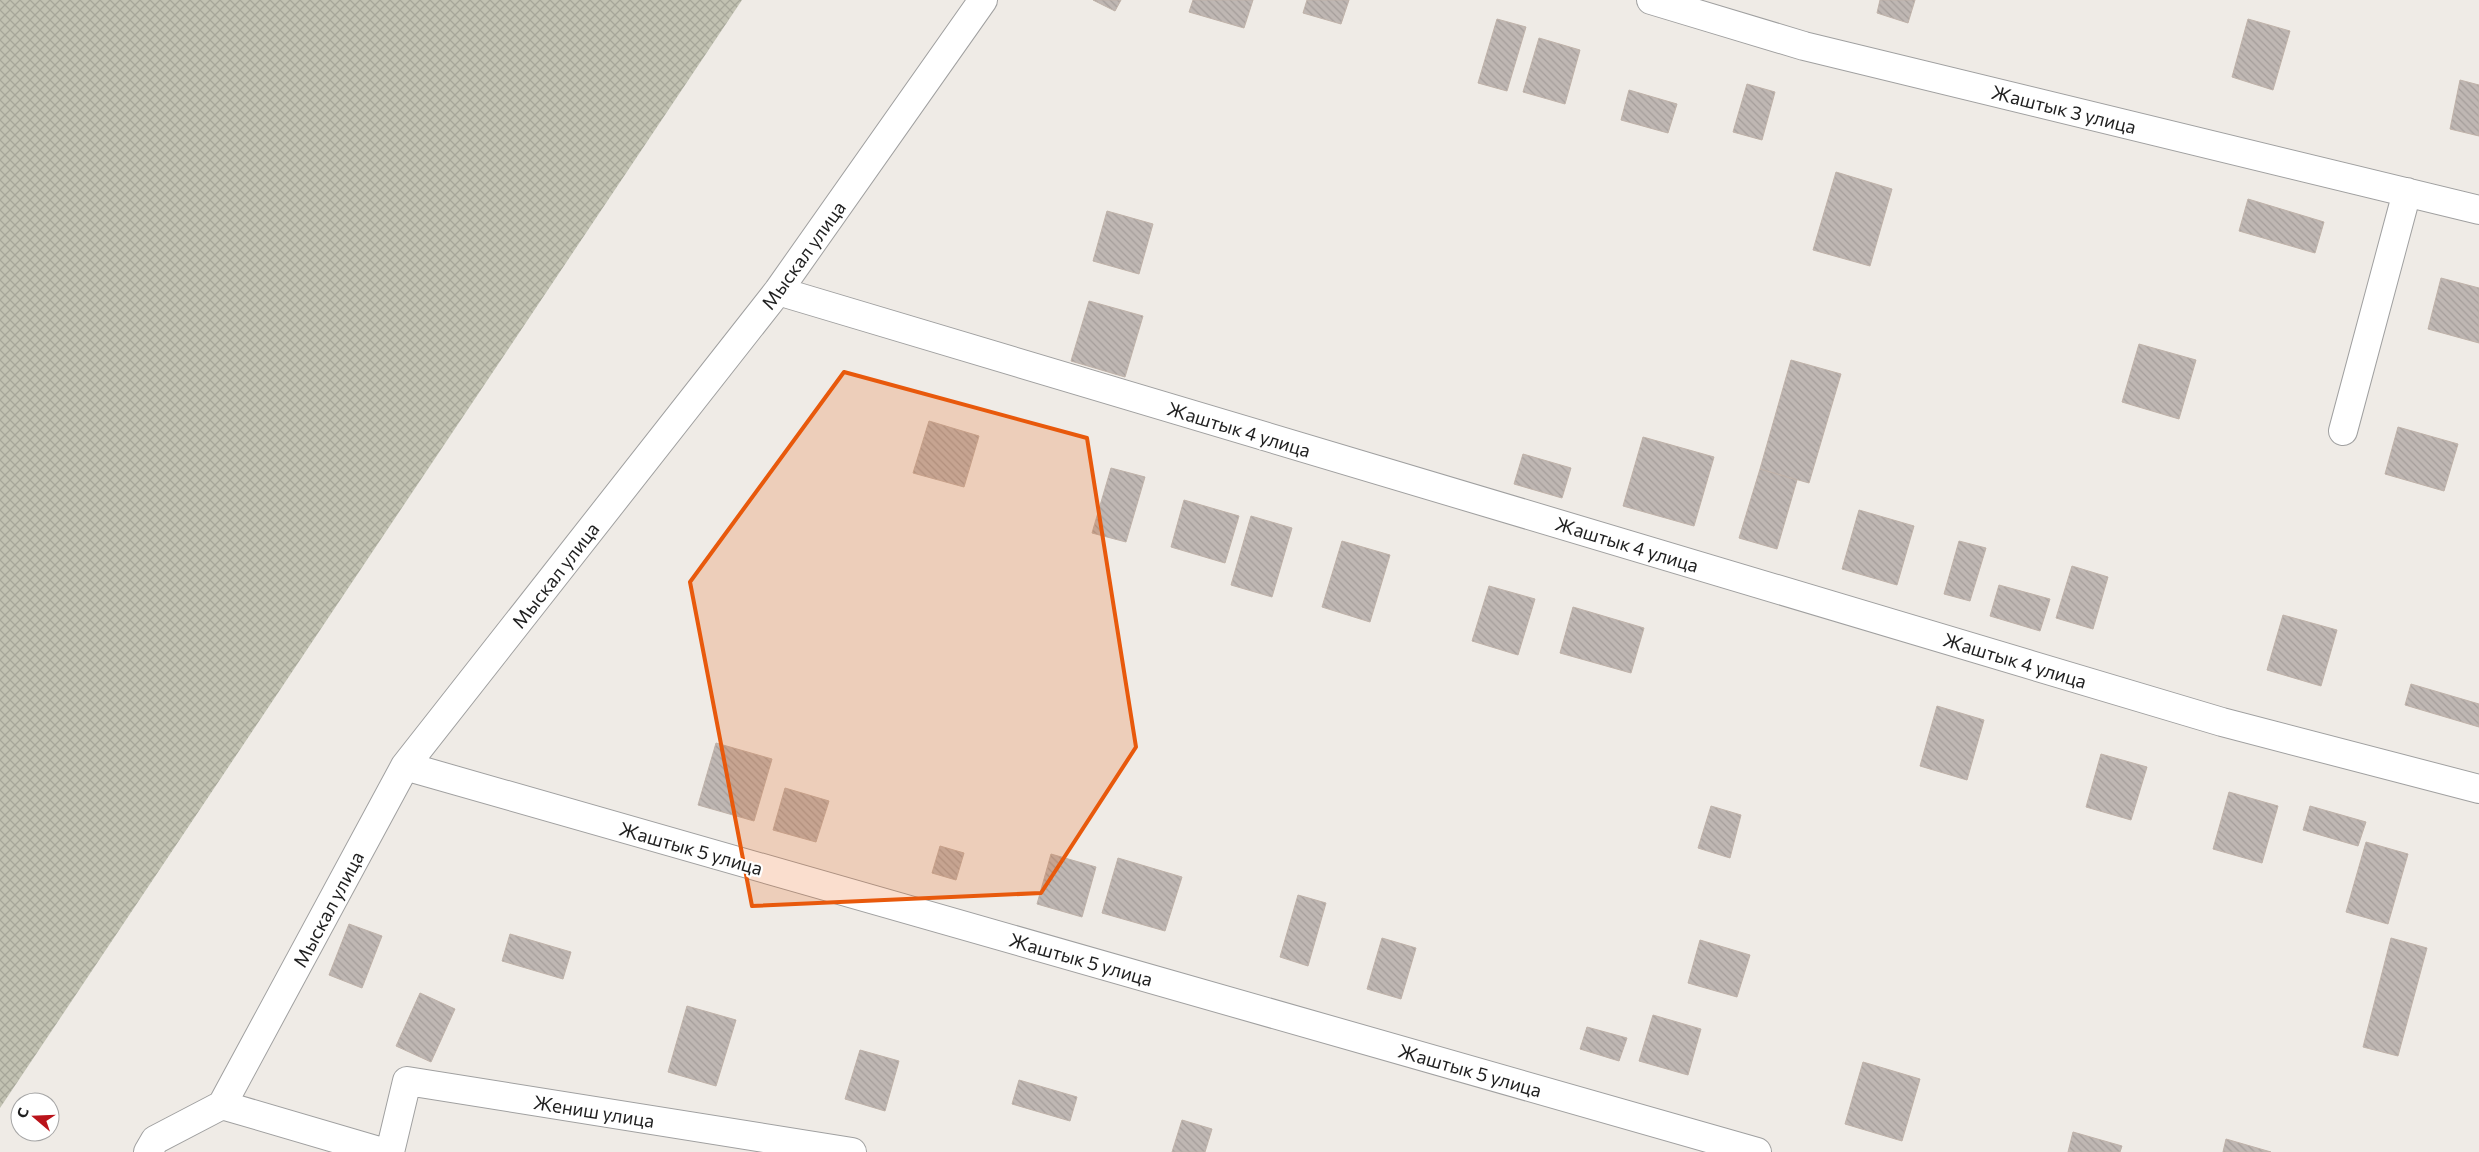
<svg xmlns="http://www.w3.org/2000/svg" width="2479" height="1152" font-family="Commissioner,sans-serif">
	<defs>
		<pattern id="construction-cross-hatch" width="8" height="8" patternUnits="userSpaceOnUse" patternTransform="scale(1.25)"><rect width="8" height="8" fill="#c2c2b2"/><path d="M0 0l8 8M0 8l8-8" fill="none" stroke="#a6a699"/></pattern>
		<pattern id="building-back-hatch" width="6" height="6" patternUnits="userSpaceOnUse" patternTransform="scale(1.25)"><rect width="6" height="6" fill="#bfb7b3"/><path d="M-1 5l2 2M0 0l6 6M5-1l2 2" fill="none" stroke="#a49d9a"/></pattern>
	</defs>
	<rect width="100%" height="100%" fill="#efebe6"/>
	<!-- construction -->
	<path fill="url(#construction-cross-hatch)" d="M0,0h742l-742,1108z"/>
	<!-- building -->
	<path fill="url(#building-back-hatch)" stroke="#bfb2a9" d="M1093,0h28l-6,11z
		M1193,0h60l-9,28 -55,-16z
		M1307,0h42l-8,24 -38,-11z
		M1880,0h35l-7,23 -31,-10z
		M1497,19l29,8 -19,64 -29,-8z
		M2248,19l42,12 -17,59 -41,-13z
		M1539,38l41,12 -15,54 -42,-12z
		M2460,80l19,5v51l-29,-7z
		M1747,84l28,8 -13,48 -29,-8z
		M1629,90l48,14 -9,29 -47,-13z
		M1836,172l56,17 -22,77 -57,-16z
		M2248,199l76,23 -9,31 -76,-22z
		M1107,211l46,13 -14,50 -46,-13z
		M2441,278l38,10v55l-51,-14z
		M1089,301l54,15 -18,61 -54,-16z
		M2139,344l57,16 -17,59 -57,-17z
		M1791,360l50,14 -32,109 -49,-14z
		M929,421l50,15 -15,51 -51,-14z
		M2398,427l60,17 -14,47 -59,-17z
		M1643,437l71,20 -20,69 -71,-20z
		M1523,454l48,14 -9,30 -48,-14z
		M1111,468l34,9 -19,65 -34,-9z
		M1760,469l37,11 -20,69 -38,-11z
		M1184,500l55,16 -14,47 -54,-16z
		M1859,510l55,16 -17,59 -55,-16z
		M1251,516l41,12 -20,69 -41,-12z
		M1342,541l48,14 -20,67 -48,-15z
		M1959,541l27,7 -16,53 -26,-7z
		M2072,566l36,11 -15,52 -37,-11z
		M1999,585l51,14 -10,32 -50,-15z
		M1489,586l46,13 -17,56 -46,-14z
		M1573,607l71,21 -13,45 -71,-20z
		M2283,615l54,15 -16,56 -54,-16z
		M2411,684l68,20v23l-74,-22z
		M1937,706l47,14 -17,60 -47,-14z
		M716,743l56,16 -18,62 -56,-16z
		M2101,754l46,13 -16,53 -45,-13z
		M785,788l44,13 -13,41 -43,-12z
		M2229,792l49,14 -16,57 -49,-14z
		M1711,806l30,9 -11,43 -32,-10z
		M2310,806l56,16 -8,24 -55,-16z
		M2366,842l42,12 -20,70 -42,-12z
		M940,846l24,7 -8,27 -24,-7z
		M1051,854l45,13 -14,50 -45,-13z
		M1118,858l64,19 -17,54 -63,-18z
		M1298,895l28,8 -18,63 -28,-9z
		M349,924l33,12 -20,52 -33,-13z
		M510,934l61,18 -8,27 -61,-18z
		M1382,938l34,10 -15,51 -34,-10z
		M2391,938l36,10 -29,108 -35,-9z
		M1700,940l50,15 -13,42 -49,-14z
		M420,993l35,16 -24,53 -35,-16z
		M687,1006l49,14 -20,66 -48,-14z
		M1653,1015l48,14 -13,46 -49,-14z
		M1587,1027l40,11 -8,23 -39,-12z
		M860,1050l39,11 -14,50 -40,-12z
		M1863,1062l57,17 -18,62 -57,-17z
		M1019,1080l58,17 -7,24 -58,-17z
		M1182,1120l30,9 -7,23h-33z
		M2073,1132l49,14 -2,6h-52z
		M2226,1139l45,13h-48z"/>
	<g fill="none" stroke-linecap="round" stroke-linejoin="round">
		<!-- street casing -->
		<g stroke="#a0a0a0" stroke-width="30">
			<path id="street" d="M1651,0l153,46 675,164
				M778,291l1444,431 257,67
				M2343,431l64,-239
				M405,766l1352,386
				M222,1105l160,47
				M148,1152l7,-12 67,-35 183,-339 373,-475 205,-291
				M390,1152l17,-71 445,71"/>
		</g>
		<!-- street -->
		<use href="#street" stroke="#fff" stroke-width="28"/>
	</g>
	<!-- marked area -->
	<path fill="#e8590c" fill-opacity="0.2" stroke="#e8590c" stroke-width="4" stroke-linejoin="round" d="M844,372l243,66 49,309 -95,146 -289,13 -62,-324z"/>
	<g text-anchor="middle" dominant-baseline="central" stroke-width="4.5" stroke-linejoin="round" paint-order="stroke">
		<!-- street labels -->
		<g font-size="19" fill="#1f1f1f" stroke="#fff">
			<text transform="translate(2064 109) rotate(14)">Жаштык 3 улица</text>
			<text transform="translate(803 255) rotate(-54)">Мыскал улица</text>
			<text transform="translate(1239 429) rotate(17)">Жаштык 4 улица</text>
			<text transform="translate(1627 544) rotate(17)">Жаштык 4 улица</text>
			<text transform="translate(555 575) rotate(-52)">Мыскал улица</text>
			<text transform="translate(2015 660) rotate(17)">Жаштык 4 улица</text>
			<text transform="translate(691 848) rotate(16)">Жаштык 5 улица</text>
			<text transform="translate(328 909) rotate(-62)">Мыскал улица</text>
			<text transform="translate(1081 959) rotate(16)">Жаштык 5 улица</text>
			<text transform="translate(1470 1070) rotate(16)">Жаштык 5 улица</text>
			<text transform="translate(594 1111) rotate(9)">Жениш улица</text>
		</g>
	</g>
	<!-- north arrow -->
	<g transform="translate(35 1117) rotate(289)"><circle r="24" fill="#ffffff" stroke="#a5a5a5"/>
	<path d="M0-4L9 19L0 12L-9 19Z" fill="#ba131a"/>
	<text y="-8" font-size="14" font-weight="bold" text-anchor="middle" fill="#1f1f1f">С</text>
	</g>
</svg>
